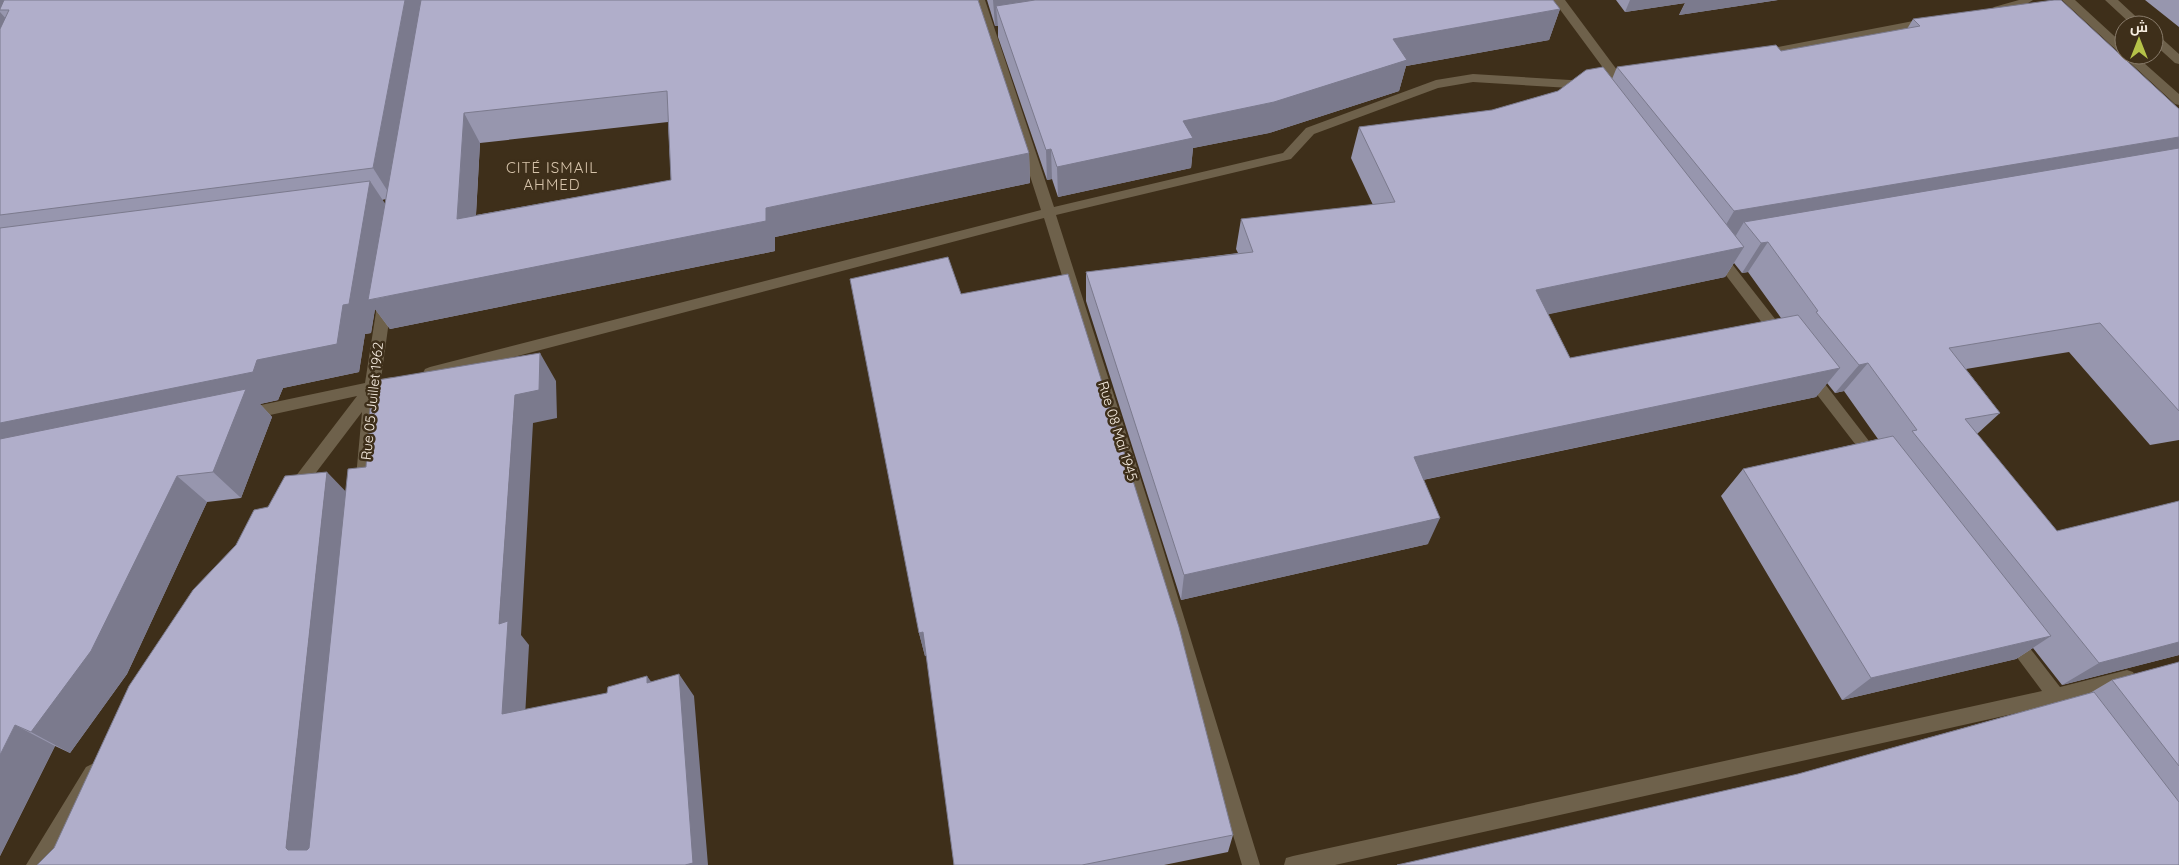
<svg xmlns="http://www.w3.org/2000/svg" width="2179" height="865" font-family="Quicksand,Cairo,sans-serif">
	<rect width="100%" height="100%" fill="#3e2f1a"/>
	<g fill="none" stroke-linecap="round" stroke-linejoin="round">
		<!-- minor -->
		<path fill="#6e614b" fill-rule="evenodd" d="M973,0h12l69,207 229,-54 23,-25 130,-48 37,-6 114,7 6,4 -6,4 -114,-7 -35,6 -124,46 -23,25 -235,56 104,324 100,326h-18l-98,-326 -100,-321 -614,161 -5,-2 -2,-4 2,-4 5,-2 611,-157z
			M1553,0h12l58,78 2,3 -2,3h-8z
			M2019,0h14l-13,8 -22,4 -6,-3 2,-2z
			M2062,0h13l49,45v10h11l44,39v11l-4,-1z
			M2105,0h13l27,25h-13z
			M1929,18l6,4 -2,3 -171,33 -6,-4 6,-4z
			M2154,34l4,1 21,19v10l-4,-1 -21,-19z
			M1717,249l5,2 64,82 2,4 -2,4 -5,1 -5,-1 -64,-84 -2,-3 2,-3z
			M385,294l5,1 2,4 -11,80 10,-2 5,2 2,4 -2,4 -17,4 -8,97 -3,5 -5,2 -5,-2 -3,-5 7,-76 -63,83 -5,2 -5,-2 -3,-5 3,-5 68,-89 -110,24 -5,-2 -2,-4 2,-4 5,-2 118,-25 13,-84 2,-4z
			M1810,369l5,2 64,83 3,4 -3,4 -5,2 -5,-2 -64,-83 -2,-4 2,-4z
			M2013,631l6,3 41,53 67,-17 6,2 3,6 -3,6 -6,2 -57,15 12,17 -3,6 -6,2 -6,-2 -14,-19 -718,160h-51l2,-7 7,-2 749,-165 -35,-47 -2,-5 2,-5z
			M92,764l6,3 3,6 -3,6 -52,86h-20l60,-98z"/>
	</g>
	<!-- wall -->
	<path fill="#9796ae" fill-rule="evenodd" d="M0,0h978l51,153 1,30 -255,54v14l-385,78 -15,-20 -4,24 -6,1 -6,38 -76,16 -5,12 -18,4 12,13 -31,81 -34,4 -80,172 -57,79 -15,-7 -55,110zM668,122l3,58 -195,35 4,-72zM386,199l-1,5 -3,-4z
		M987,0h566l7,9 -11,31 -143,26 -7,25 -130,42 -76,15 -2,20 -133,29 -6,-18 -5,1 -49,-143v-11h-3z
		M1616,0h162l-99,15 6,-12 -60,9z
		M2145,0h34v27z
		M1913,19l266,90v331l-29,5 -81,-93 -103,17 34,44 -23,21 80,97 122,-30v154l-117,30 -29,-37 -17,11 -174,41 -121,-204 22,-27 135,-30 -34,-48 -9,2 -8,-10 -11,14 -393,83 5,64 -247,56 -95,-299v-29l152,-19 -2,-4 5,-30 132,-14 -22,-47 8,-31 133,-17 66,-19 54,-12 5,-12 164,-16 126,-22zM1734,263l8,10 6,-1 33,46 -211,40 -22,-44 177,-37z
		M961,294l272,541 -5,17 -64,13h-210l-27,-210 -2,1 -6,-23z
		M2179,662v203l-381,-91 292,-81 22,-13z"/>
	<!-- shaded-wall -->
	<path fill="#7b7a8d" d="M0,0h29l-20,10h-9z
		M405,0h22l-35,198 -19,-30z
		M993,0h173l-170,6 2,20h-3z
		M1630,0h148l-99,15 6,-12 -60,9z
		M1560,9l-11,31 -143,26 -7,25 -130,42 -76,15 -2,20 -133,29 -1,-30 126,-46 210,-82z
		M0,12l15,17 -15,4z
		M464,113l16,30 -6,105 -17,-29z
		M2179,137v23l-435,62 -9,15 -18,3 17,-29z
		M1051,149l1,30 -5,1 -1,-30z
		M1029,153l1,30 -255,54v14l-385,78 -15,-20 -4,24 -6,1 -6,38 -76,16 -5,12 -18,4 12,13 -31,81 -28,-26 -213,-14v-35l257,-63 86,-55 27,-124 20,30 -14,88 390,-91z
		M1768,242l-20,30 -6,1 19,-30z
		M1744,247l-19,30 -203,43 14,-30z
		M540,353l16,28 1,37 -24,5 -12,212 8,10 -5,90 -22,-21 -3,-90 16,-229z
		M1868,363l-24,28 -9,2 24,-28z
		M1840,368l-24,29 -413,87 11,-27z
		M327,472l25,26 -34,367 -30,-15 -2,-2z
		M177,476l30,26 -80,172 -57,79 -39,-21z
		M1440,518l-12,26 -247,56 3,-25z
		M923,632l6,23 -4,1 -6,-23z
		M2051,636l-35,23 -174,41 29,-22z
		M2179,642v13l-117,30 37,-22z
		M679,674l15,22 14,169h-23z
		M647,676l16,22 -16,-15z
		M15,725l40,21 -55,110v-101z"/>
	<!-- building -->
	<path fill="#b0aeca" stroke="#7b7a8d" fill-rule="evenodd" d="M4,0h401l-32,168 -373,47v-186l9,-19h-9v-1z
		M421,0h557l51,153 -263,55v13l-398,79zM667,91l4,89 -214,39 7,-106z
		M1035,0h518l7,9 -167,30 14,21 -133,42 -91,19 10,17 -136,29 -6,-18 -5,1 -50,-144z
		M2054,0h7l118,109v28l-445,74 -117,-144 159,-22 5,6 139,-25 -7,-7z
		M1603,67l141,180 -208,43 34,68 228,-43 42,53 -426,89 26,61 -256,57 -98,-303 167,-20 -12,-33 154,-17 -36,-75 133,-17 66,-19 28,-21z
		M2179,148v263l-79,-88 -151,25 51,65 -35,6 92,112 122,-30v141l-80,21 -187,-232 5,-1 -49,-67 -9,2 -43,-53 2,-1 -50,-69 -7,1 -17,-21z
		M370,181l-21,123 -6,1 -6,39 -80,16 -4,12 -253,51v-195z
		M948,257l13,37 107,-20 111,353 54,208 -151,30h-128l-31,-233 -4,1 -69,-354z
		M540,353l-1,37 -24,5 -16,229 9,-3 -6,93 105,-21 1,-6 39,-11v7l32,-9 14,189 -8,2h-648l17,-17 75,-162 64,-96 43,-45 18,-35 14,-3 17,-31 42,-4 -41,376 2,2h19l2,-2 39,-379 18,-2 6,-86z
		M246,389l-33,83 -36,4 -86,175 -60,81 -16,-7 -15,30v-316z
		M1893,436l158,200 -180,42 -128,-209z
		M2179,662v104l-67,-86z
		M2094,692l85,110v63h-782l401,-91z"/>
	<g text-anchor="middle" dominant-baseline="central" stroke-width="5" stroke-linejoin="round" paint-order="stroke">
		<!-- street labels -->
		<g font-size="14" fill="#f7ede1" stroke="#3e2f1a">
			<text transform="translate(372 401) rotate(-84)">Rue 05 Juillet 1962</text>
			<text transform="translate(1118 431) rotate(73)">Rue 08 Mai 1945</text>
		</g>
		<!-- neighbourhood labels -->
		<g font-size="15" letter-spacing="1" fill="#d6c3aa" stroke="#3e2f1a">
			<text x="552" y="167">CITÉ ISMAIL<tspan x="552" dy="17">AHMED</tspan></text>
		</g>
	</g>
	<!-- north arrow -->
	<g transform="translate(2139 40)"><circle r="24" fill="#3e2f1a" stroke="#887b6a"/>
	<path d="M0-4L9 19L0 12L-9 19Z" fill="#b5c249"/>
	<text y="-8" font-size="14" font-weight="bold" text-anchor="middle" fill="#f7ede1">ش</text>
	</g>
</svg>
